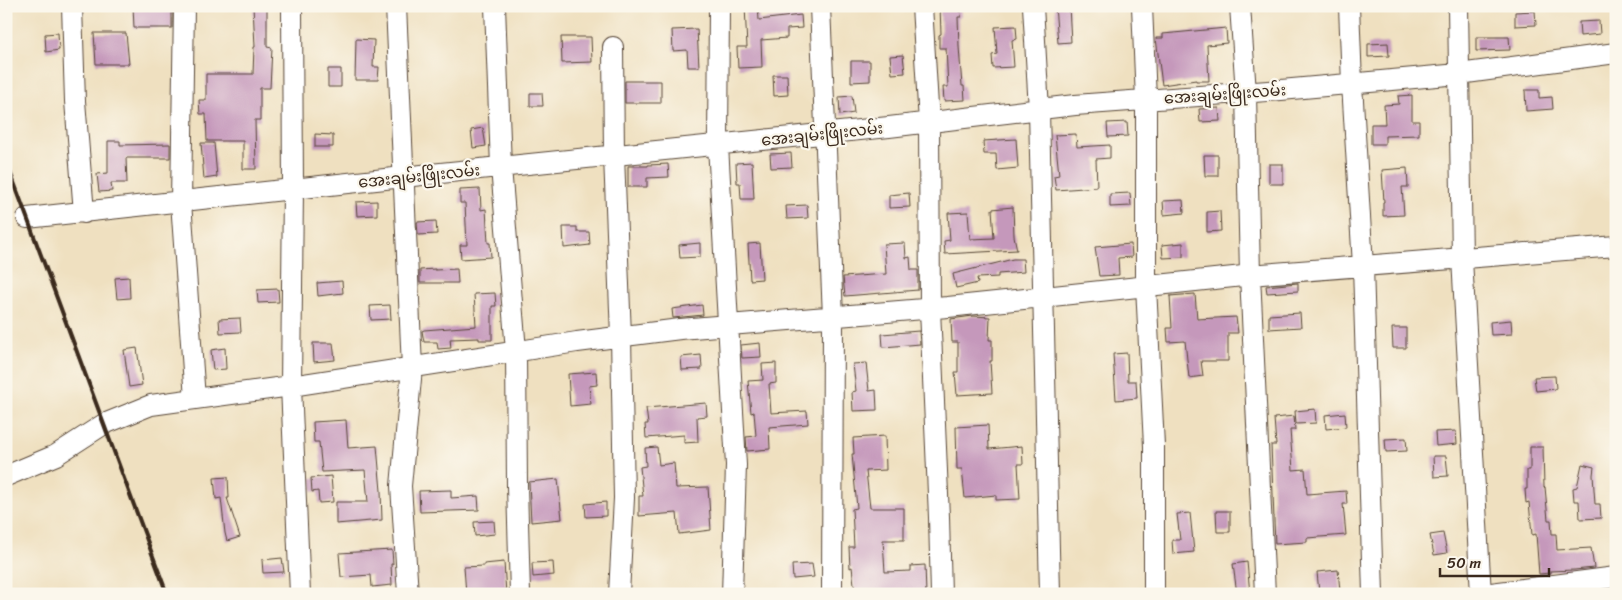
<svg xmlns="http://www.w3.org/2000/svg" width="1622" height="600" font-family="Sriracha,'Noto Sans Myanmar',sans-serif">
	<rect width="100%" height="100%" fill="#fbf7ec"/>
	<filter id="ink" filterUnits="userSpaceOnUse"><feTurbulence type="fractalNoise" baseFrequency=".02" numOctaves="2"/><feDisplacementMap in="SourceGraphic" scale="10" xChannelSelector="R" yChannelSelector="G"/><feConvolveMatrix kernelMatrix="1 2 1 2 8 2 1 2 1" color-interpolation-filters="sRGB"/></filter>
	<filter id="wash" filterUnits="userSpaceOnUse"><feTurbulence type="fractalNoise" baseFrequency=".0096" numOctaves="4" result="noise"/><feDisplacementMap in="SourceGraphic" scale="20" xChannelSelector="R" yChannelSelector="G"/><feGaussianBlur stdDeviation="1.12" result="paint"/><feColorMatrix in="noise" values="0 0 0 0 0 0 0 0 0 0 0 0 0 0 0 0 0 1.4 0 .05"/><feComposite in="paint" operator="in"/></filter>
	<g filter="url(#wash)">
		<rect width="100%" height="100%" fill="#efe0c0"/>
		<g id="blocks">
			<!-- building -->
			<path fill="#c598bb" d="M133,6h39v22h-38z
				M253,6h14v41l5,1 -2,40h-10v32h-5l1,49h-13v-28h-36l-1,-27h-6l-1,-14h7v-26h47l1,-27h1z
				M745,6h13l1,14 42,-5 1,13 -15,1v9l-26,2 1,27 -24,1 -1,-21h10z
				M940,6h20l1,11h-3l1,30 3,39h2l1,14 -21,1 -1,-14h5l-2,-39h-7v-13l2,-1z
				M1055,6h14l2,36 -13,1z
				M1535,11l1,14 -21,1v-14z
				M1599,21l1,13 -20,2 -1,-14z
				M1016,26l1,13 -5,1 2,27 -21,1 -1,-13 5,-1 -2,-27z
				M1226,28l1,15 -20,2 2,36h-13v-1l-34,5 -6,-47h7v-4z
				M697,29l2,38h-11l-1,-17 -14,1 -1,-21z
				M58,33l1,17 -13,2 -1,-18z
				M94,33h32l3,31h-33z
				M561,37h30l1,25 -30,1z
				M1476,37h33l1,13 -34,1z
				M356,39l18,1 -1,27h6l-1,13h-23z
				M1388,43l1,13 -21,1v-13z
				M903,55l2,18 -13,1 -2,-18z
				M851,61h19v20l-19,1z
				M328,69h13v18h-13z
				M773,75h14l1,20 -14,1z
				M625,81h36v22h-36z
				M1525,90h14v8l13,-1 1,12 -27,2z
				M530,93h12l1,13h-13z
				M1412,95v26h7v14l-34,1v8h-14v-20h14l-1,-19 15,-1 -1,-8z
				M852,96l2,17 -14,2 -1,-18z
				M1219,108l1,13 -20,1 -1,-13z
				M1127,122l1,14 -20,1 -1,-14z
				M483,128l3,18 -13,2 -2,-18z
				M315,134l18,1v12h-18z
				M1076,134l1,13 33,-2v13l-14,1 1,28 -41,3 -2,-14 5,-1 -4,-40z
				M1016,139l2,29 -21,2 -1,-16h-12l-1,-13z
				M108,141h12v4l50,-1v14h-44l1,25h-16l1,8 -13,1 -2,-18 11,-1z
				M201,143h13l3,34 -13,2z
				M791,153l1,14 -21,1 -1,-14z
				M1204,155h14v21h-13z
				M752,162l2,37h-13l-1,-16h-3l-1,-20z
				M668,164l1,13 -22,1v9h-19v-21h20v-1z
				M1269,164h14v20h-14z
				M1407,168l1,19h-6l2,28 -21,1v-14h1l-2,-32z
				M480,189l1,21 5,-1 2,34h2l1,14 -30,2 -1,-14h7l-2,-42h-5v-13z
				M909,193l1,14 -21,1v-13z
				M1130,193l1,13 -21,1v-13z
				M1183,200l1,13 -20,2 -1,-14z
				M377,201v14l-20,1 -1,-14z
				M807,205l1,13 -21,1 -1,-13z
				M1013,207l1,29 3,14 -72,4 -1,-13 6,-1 -2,-27 20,-1 2,27 24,-1 -2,-29z
				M1220,211l1,20 -14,1v-20z
				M436,221l1,13 -19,1 -1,-13z
				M563,227h14v5h12l1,13 -26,3z
				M700,243v14l-20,1 -1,-13z
				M760,243l2,36 -12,1 -2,-36z
				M905,243l1,15 4,-1 1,13h7v20l-73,6 -2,-19 43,-3 -2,-30z
				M1183,243v14l-20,1 -1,-13z
				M1131,244l1,13 -14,1 1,17 -20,1 -4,-29z
				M1013,259h10l1,13 -26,2v3l-21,1 1,5 -22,5 -3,-14z
				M435,269v1l22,-1 1,14h-38v-13z
				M129,277l1,21 -13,1 -2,-21z
				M342,281l1,12 -25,3 -1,-13z
				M1298,283v8l-31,2 -1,-7z
				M278,289l1,13 -21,1 -1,-13z
				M495,293l1,13h-4v34h-13v-2l-29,1 1,9 -13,1 -1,-7h-13l-2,-11 2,-1 52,-4 -2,-32z
				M1195,294l2,25 39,-2 2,16h-10v28h-27l2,15 -14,2 -4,-37 -17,1 -1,-14h5l-2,-32z
				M390,305l1,14 -20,1 -1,-14z
				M702,305l1,10 -30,3 -1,-9z
				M1300,313l1,14 -32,2v-14z
				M973,316l17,1 -1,23h3v21h-2l2,32 -35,2 -2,-23h3v-30h-6l-1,-23z
				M240,318l1,14 -21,1 -1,-14z
				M1511,320l1,14 -21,1 -1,-13z
				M1392,328h14v20h-13z
				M919,331l1,13 -37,3 -1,-13z
				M313,343h20l2,17 -21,2z
				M760,343l1,14 -19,1 -1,-13z
				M137,348l5,37 -13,2 -5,-37z
				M225,348l1,21 -13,1 -2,-20z
				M1127,353l1,28h8l1,17 -21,2 -3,-46z
				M701,355l1,14 -20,1 -1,-13z
				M776,363v20l-7,1 2,29 36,-2 1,13 -39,3 1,22 -23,2 -1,-14 10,-1 -2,-24 -3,1 -3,-32 15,-1 -1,-16z
				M866,363l3,28 7,-1 1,20 -24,1 -1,-19 4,-1 -3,-27z
				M596,372l1,13 -8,1 2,18 -21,2 -2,-32z
				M1555,376l1,13 -20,2 -2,-14z
				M706,403l1,13 -10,1 1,25 -14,1v-8l-38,3 -1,-14h3l-2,-16z
				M1315,409l1,14 -20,1 -1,-13z
				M1345,413l1,14 -20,2 -1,-14z
				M1294,416l1,14h-5l3,40 12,-1 2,25 39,-3 1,13h-4l3,31 -39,3v4l-32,2 -4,-99h5l-2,-27z
				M346,420l2,28 29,-2 4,45 1,29 -46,4v-22h32l-3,-32 -43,2 -3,-30h-5l-1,-20z
				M988,425l1,24 33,-3 1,18h-5l2,35 -24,1v-5l-31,3 -3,-29h-5l-1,-42z
				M1456,431l1,13 -21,2 -1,-14z
				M885,436l1,34 -20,1 4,37h34v32h-21l2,32 26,-1v-5l14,-1 1,29 -55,-1v-1l-16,1 -3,-26 -2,1 -1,-21h5l-2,-38 5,-1 -5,-54h2l-1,-16z
				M1406,438l1,13 -21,1 -1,-13z
				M657,447l2,18 15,-2 2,25 32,-1 3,43 -32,4 -2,-21 -38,3v-20h4l-3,-29 6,-1 -1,-18z
				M1530,447h13l1,41 1,-1 3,33h3l1,14h4l1,16 34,-2 3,20 -20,2 -24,1v2l-11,1 -3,-40 -4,1 -3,-33 -3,1 -1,-14h2v-19h3z
				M1433,456h13l2,20 -14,1z
				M1582,464l12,3 -1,8 2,29h5l1,14 -21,1 -1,-18h-5l-1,-13 4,-1z
				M331,476l2,26 -14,1 -1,-12 -6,1 -1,-14z
				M228,477l1,21h-2l13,39 -13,4 -2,-8 -4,-35 -5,1 -2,-21z
				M558,479l4,40 -31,3 -2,-40z
				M451,490v8l27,-2 1,14 -59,2 -1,-21z
				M606,502v14l-20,1 -1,-13z
				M1216,511h14v21h-13z
				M1190,513l4,39 -21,2 -1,-14h8l-3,-26z
				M494,521l1,13 -20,2 -1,-14z
				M1443,533l4,20 -13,2 -4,-20z
				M392,550l1,14h-2l1,21 -20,2 -1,-12 -30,2 -2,-24z
				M282,558l2,14 -21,1 -1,-13z
				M504,562l2,32h-40l-2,-27 20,-1v-2z
				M553,562l1,13 -21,2 -1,-14z
				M1247,562l3,32h-13l-4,-30z
				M812,564l2,13 -21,2 -1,-14z
				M1338,570l2,21 -21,2 -2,-21z"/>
		</g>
	</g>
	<g filter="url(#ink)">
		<use href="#blocks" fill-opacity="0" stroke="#564536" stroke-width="1"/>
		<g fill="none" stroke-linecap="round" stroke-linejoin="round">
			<!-- minor casing -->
			<g stroke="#564536" stroke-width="22">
				<path id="minor" d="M72,6l3,95 9,112
					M184,6l-3,196 14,197
					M292,6l1,183 -2,197 9,208
					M396,6l16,362 -11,118 7,108
					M495,6l6,161 15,184 1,135 3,108
					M719,6l-1,139 18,320 -4,129
					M820,6l13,311 -1,277
					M922,6l7,117 1,186 9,208 2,77
					M1033,6l6,104 11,484
					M1142,6l4,94v186l8,160v148
					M1240,6l6,87 4,182 15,319
					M1349,6l3,78 11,182 10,328
					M1458,6l4,253 19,335
					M613,47l1,109 7,180 3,162 -5,96
					M27,218l404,-44 458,-47 186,-22 206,-15 178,-16 157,-21
					M6,476l50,-21 48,-31 47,-19 140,-19 286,-44 103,-13 268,-22 314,-33 354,-28
					M1483,594l133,-17"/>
			</g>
			<!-- minor -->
			<use href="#minor" stroke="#fff" stroke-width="20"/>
			<!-- rail -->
			<path stroke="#3b2a1e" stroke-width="4" d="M6,161l161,433"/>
		</g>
	</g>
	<g text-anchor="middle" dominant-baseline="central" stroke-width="4.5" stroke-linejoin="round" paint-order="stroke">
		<!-- street labels -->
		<g font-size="16" fill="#3b2a1e" stroke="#fbf7ec">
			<text transform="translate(1225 94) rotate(-4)">အေးချမ်းဖြိုးလမ်း</text>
			<text transform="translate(822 134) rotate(-6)">အေးချမ်းဖြိုးလမ်း</text>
			<text transform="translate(419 176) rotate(-6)">အေးချမ်းဖြိုးလမ်း</text>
		</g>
	</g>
	<!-- margin -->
	<rect width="1622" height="600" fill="none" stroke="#fbf7ec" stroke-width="25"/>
	<!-- scale -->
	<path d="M1440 568v8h109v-8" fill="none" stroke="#3b2a1e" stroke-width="2.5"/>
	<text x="1447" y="568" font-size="15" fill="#3b2a1e" stroke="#fbf7ec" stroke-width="4" paint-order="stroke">50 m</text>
</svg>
